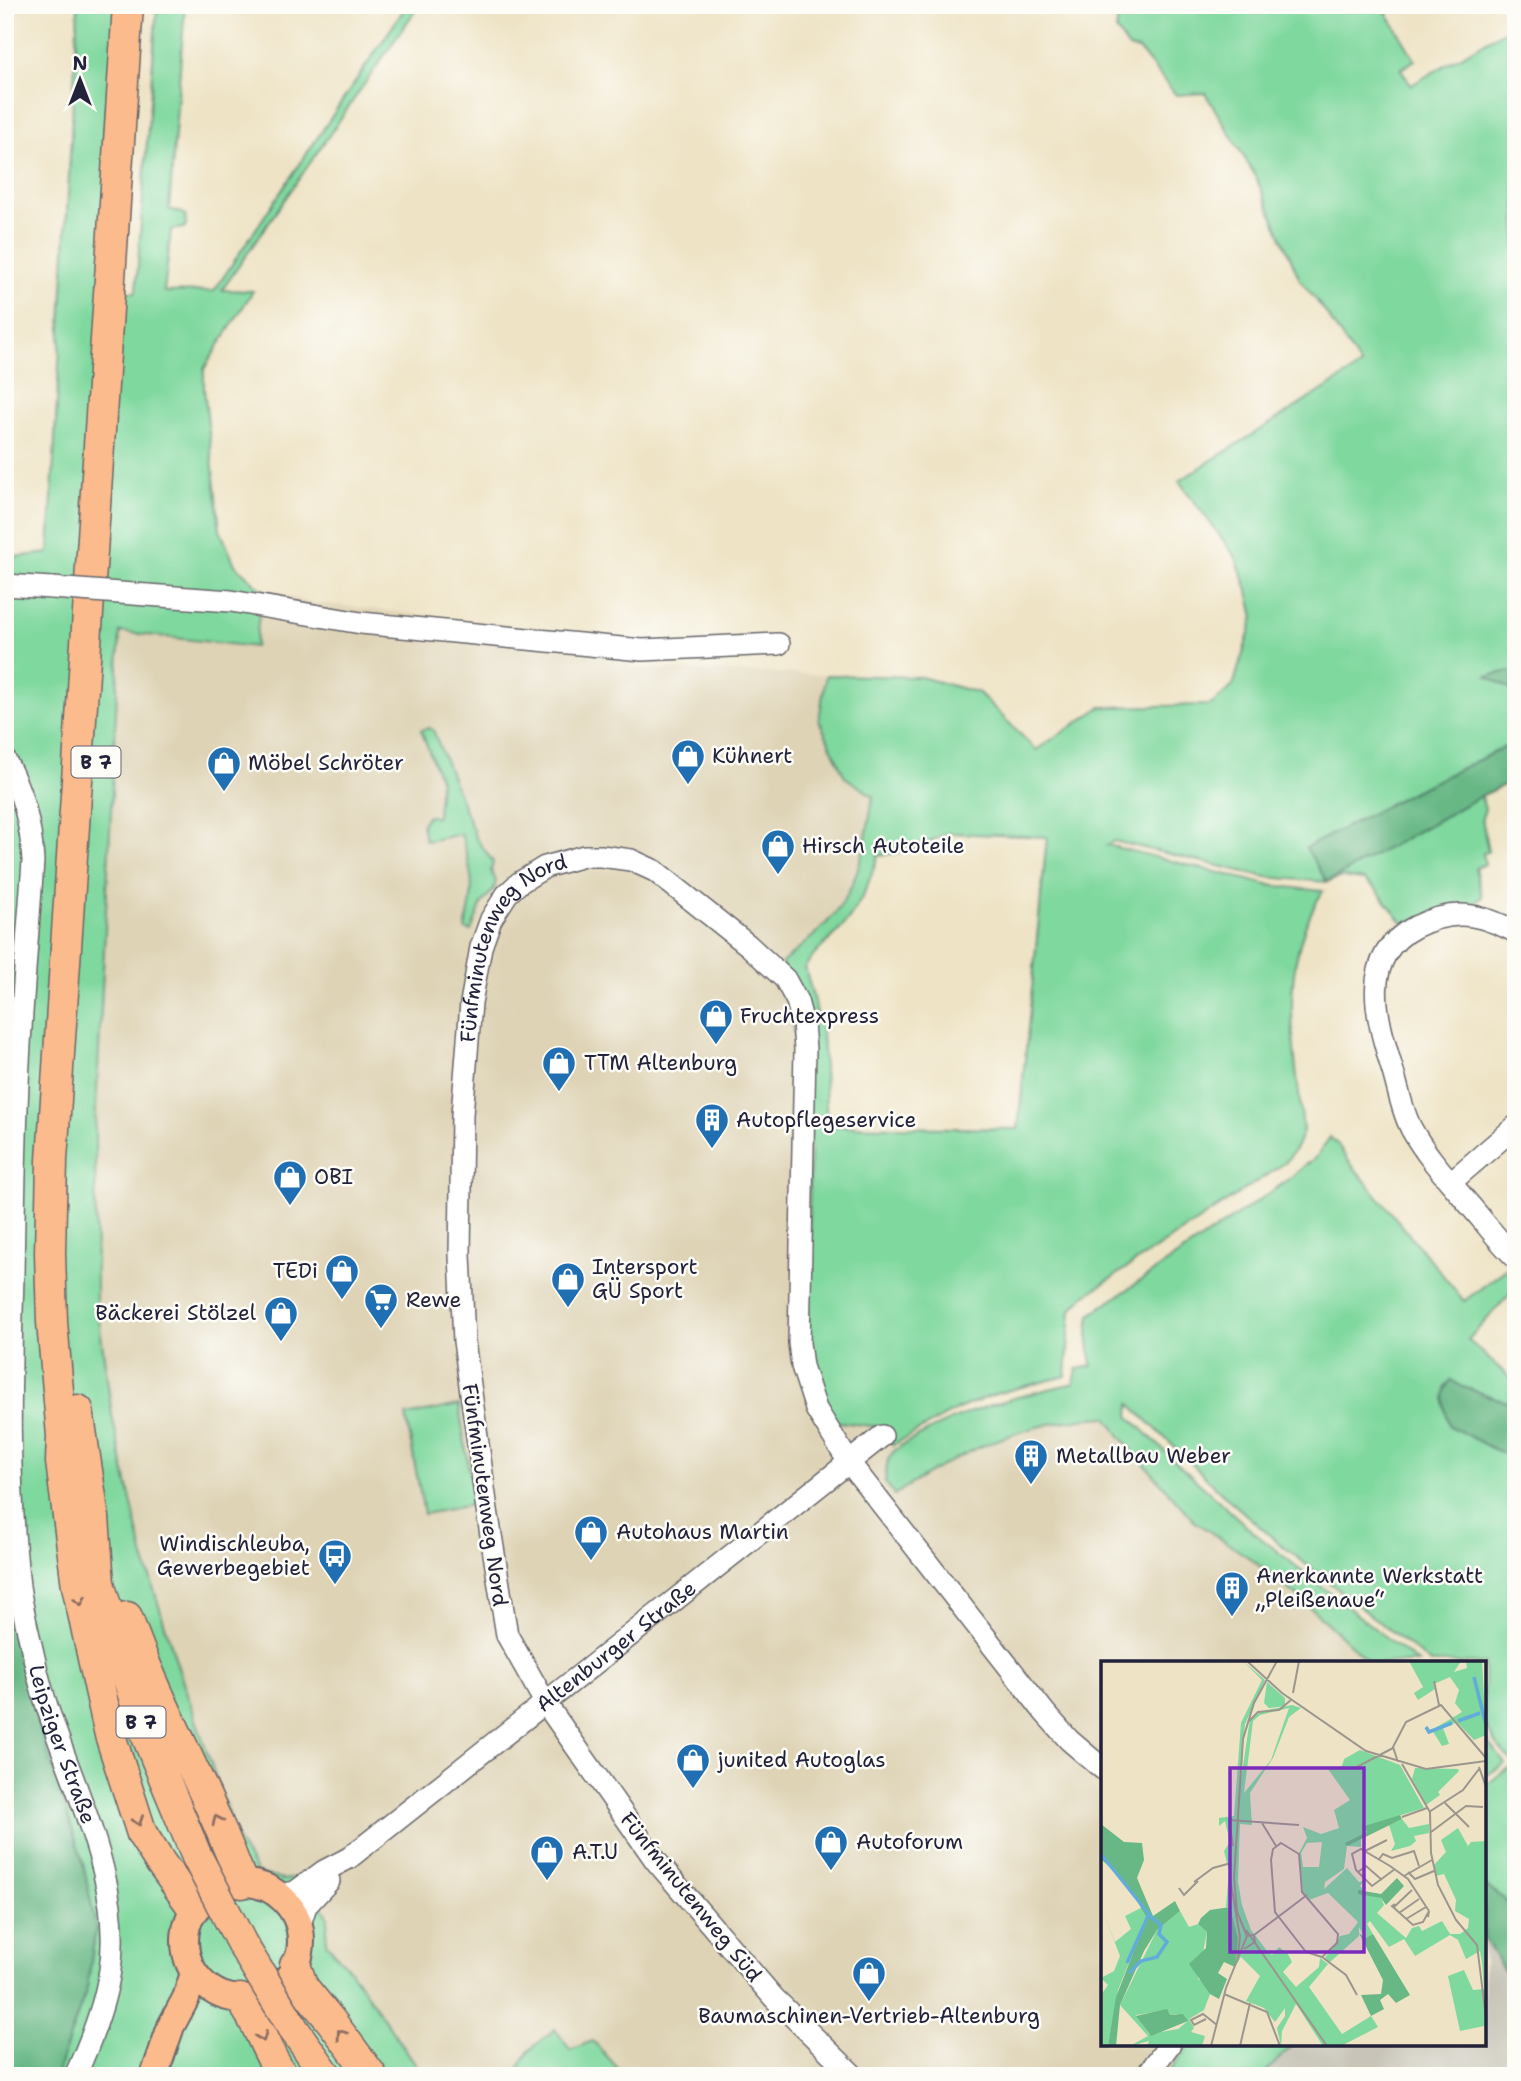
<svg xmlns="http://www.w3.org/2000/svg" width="1521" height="2081" font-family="'Shantell Sans',sans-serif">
	<rect width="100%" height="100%" fill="#fdfcf7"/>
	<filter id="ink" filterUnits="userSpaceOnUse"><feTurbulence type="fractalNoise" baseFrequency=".0143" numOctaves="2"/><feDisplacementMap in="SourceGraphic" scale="14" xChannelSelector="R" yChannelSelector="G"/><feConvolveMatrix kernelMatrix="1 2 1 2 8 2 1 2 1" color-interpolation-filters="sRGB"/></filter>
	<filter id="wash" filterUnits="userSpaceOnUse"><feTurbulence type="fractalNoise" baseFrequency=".00686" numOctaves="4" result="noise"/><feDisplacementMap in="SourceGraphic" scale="28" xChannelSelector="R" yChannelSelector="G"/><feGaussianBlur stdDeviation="1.57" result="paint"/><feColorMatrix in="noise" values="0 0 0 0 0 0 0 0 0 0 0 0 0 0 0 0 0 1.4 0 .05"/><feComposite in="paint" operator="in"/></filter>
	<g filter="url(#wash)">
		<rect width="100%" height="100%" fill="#eee3c5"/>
		<!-- built -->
		<path fill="#ded3b5" d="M262,590l45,12 333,38 -9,28 195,7 -7,45 26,57 28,18 -10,61 -8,21 -14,29 -22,25 -29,44 50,447 39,5 17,22 -8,11 7,35 40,-27 53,-25 37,-14 48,-10 34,-2 13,19 73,85 58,38 50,40 69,64h-267v381h87l-24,32h-541l-32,-35 -23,10h-41l-15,25h-90l-74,-106 -24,-27 2,-27 -44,-36 -27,-7 -20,-33 -59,-173 -34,-109 -32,-142 -16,-118 -1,-169 25,-498 135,16z"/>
		<!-- industrial -->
		<path fill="#c8c4b8" d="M1484,1938l32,52v86h-254l32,-32h190z"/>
		<!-- green -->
		<path fill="#7fd89e" stroke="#507d6c" stroke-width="2" fill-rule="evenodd" d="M78,5h43l-19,287h34l21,-287h28l-16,204 16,5 1,11 -2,3 -13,2 -7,62 50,-1 193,-286h12l-197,285 31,1 -49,78v20l16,141 15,35 27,25 -7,57 -135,-15 -25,497 1,169 16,118 32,142 34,109 59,173 20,33 27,7 19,-4 25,40 -2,27 24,27 74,106h-368l31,-88 9,-61 -14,-68 -58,-180 -19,-97v-1024l44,-5z
			M1124,5h86l8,6 11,-6h153l33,55 -14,9 10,16 105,-61v646l-28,6 26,15 2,51 -104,50 -85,90 154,-86 4,13 -3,9 6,34 -5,1 2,11 -10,4 7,29 -9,8 -15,1 -55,17 -27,-34 -12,-9 -22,-3 -15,5 -61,-5 -152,-36 -7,4 161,40 55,6c-48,76 -28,155 -20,240l-6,15 -11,16 -203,135 -12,13 -5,66 -68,17 -40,16 -65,36 -14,-18 -39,-5 -6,3 -10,-15 -16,-55 2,-229 -28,-163c20,-18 44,-35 59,-58 21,-32 26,-72 32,-109l-28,-19 -26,-57 7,-45 95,2 58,16 57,57 65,-43 110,-2 22,-19 21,-69 -7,-30 -12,-31 -56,-75 182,-115 -38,-57 -23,-29 -45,-105 -50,-82 -29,2 -37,-45 -10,-2 -13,-18 2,-14zM948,833l99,4 -29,292 -191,-3 -5,-94 -17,-65c12,-19 25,-25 38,-41 18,-21 27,-45 35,-71l30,-3z
			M428,728l5,2 43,108 17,24 -2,9 5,10 -2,8 -12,14 -11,28 -6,-2c11,-42 8,-54 -4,-95l-33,7 -3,-1 -3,-16 5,-8 10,1 3,-37 -19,-50z
			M1330,1137l8,8 9,14 117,142 45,-34 7,6v14l-48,53 48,43v22l-53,-18 -12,-7 -6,8 46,60 25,10v300l-5,3 -14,-16 -13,-22v-60h-53l-157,-124 -47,-41 -97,-94 -1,12 50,49 73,66 166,132h-48l-69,-64 -50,-40 -57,-38 -74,-85 -13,-19c-81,3 -146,34 -213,78l-9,-13c1,-7 1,-15 3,-22 5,-12 18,-17 29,-23 49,-28 101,-41 157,-54l3,-14 15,-3 -4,-33 2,-18 194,-132 33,-27z
			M459,1405l15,97 -3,3 -47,9 -18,-98z
			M1484,1735l21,29 -21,13z
			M1516,1766v147l-12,-14 -20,-14v-98l17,-14z
			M555,2029l15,21 23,-9 32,35h-111l15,-25z
			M1190,2044h104l-32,32h-96z"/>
		<!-- forest -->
		<path fill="#67b885" stroke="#446d60" stroke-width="2" d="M1516,670v29l-2,-8 -27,-15z
			M1516,742v37l-35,17 -154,86 -21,-34 106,-56z
			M1451,1380l12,7 53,18v53l-25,-10 -41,-22c-6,-16 -10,-32 1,-46z
			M5,1582l19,97 58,180 14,68 -9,61 -31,88h-51z
			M1484,1885l20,14 12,14v77l-32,-52z"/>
	</g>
	<g filter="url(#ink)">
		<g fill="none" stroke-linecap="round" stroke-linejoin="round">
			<!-- minor casing -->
			<g stroke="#69666b" stroke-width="24">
				<g id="minor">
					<path d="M5,585l47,3"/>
					<path d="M147,595l84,6 130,22 281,27 137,-6"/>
					<path id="s1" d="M5,760c18,33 26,64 28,101 -5,74 -12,149 -15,223 -3,64 -4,128 -5,192 -3,104 -6,207 6,310 4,28 12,57 18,85 23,97 88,197 73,299 -5,36 -20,73 -35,106"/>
					<path d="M1516,932c-37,-19 -62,-24 -101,-5 -60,31 -36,98 -21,148 5,18 9,39 18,55 15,27 35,48 55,72 16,18 31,39 49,56"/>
					<path d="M1451,1182l65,-56"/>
					<path id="s2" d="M278,1895l17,-3 29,-21 25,-13 533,-422"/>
					<path d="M299,1927l7,-21 23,-25"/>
					<path id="s3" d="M854,2076l-80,-78 -118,-137 -110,-157 -39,-69 -20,-125 -23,-169 -4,-86 2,-140 9,-112 10,-56 10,-28 16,-25 12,-11 26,-16 39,-11h17l30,4 24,11 93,74 37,34 12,22 6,22 2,26 -6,294 3,23 14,43 32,52 197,252 24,27 34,29"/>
					<path d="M1146,2076l24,-32"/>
				</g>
			</g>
			<!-- major casing -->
			<g stroke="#69666b" stroke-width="30">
				<path id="major" d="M185 1941a58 58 0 1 1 116 0a58 58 0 1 1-116 0Z
					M154,2076l17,-50 15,-28 8,-25"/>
			</g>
			<!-- highway casing -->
			<g stroke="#69666b" stroke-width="33">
				<path id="highway" d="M128,5l-76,1155 -2,93 2,69 10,114 -1,26 16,124 33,149 32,99 18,28 34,47
					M78,1410l16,108 5,65
					M91,1566l8,17 44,144 54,130
					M127,1617c32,91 82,175 115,266
					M295,1965l8,22 28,34 41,55
					M240,1999c19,23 25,53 43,77
					M295,2031l32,45"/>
			</g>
			<!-- minor -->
			<use href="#minor" stroke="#fff" stroke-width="21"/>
			<!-- major -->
			<use href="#major" stroke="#fbbb8d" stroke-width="26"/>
			<!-- highway -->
			<use href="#highway" stroke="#fbbb8d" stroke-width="30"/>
			<!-- minor-bridge casing -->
			<g stroke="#69666b" stroke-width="24" stroke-linecap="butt">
				<path id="minor-bridge" d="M52,588l95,7"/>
			</g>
			<!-- highway-bridge casing -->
			<g stroke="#69666b" stroke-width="33" stroke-linecap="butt">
				<path id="highway-bridge" d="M197,1857l45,87 53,87"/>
			</g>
			<!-- minor-bridge -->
			<use href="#minor-bridge" stroke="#fff" stroke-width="21"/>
			<!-- highway-bridge -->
			<use href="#highway-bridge" stroke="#fbbb8d" stroke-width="30"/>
		</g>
		<!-- one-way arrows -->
		<defs><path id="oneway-chevron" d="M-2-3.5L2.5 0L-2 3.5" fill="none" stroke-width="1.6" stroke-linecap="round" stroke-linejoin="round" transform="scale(1.75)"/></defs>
		<g stroke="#8e6e64">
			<use href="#oneway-chevron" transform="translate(80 1601) rotate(79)"/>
			<use href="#oneway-chevron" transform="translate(217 1820) rotate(-116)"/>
			<use href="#oneway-chevron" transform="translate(138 1821) rotate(70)"/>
			<use href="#oneway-chevron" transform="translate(341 2034) rotate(-126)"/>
			<use href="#oneway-chevron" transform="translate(262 2037) rotate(68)"/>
		</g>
	</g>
	<!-- icons -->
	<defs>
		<g id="shop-pin" transform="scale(1.75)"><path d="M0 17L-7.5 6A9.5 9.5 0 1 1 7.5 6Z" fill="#1f6fb2" stroke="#fdfcf7"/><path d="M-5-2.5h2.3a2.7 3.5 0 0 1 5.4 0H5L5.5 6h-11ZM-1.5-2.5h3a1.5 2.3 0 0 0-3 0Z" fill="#fff"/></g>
		<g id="building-pin" transform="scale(1.75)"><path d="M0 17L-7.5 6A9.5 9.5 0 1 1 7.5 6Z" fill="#1f6fb2" stroke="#fdfcf7"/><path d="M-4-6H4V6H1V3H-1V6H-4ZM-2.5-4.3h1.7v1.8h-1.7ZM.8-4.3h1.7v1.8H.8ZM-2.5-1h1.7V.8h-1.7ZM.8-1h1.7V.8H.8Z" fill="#fff"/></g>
		<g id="supermarket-pin" transform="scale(1.75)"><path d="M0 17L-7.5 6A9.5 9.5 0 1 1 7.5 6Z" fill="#1f6fb2" stroke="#fdfcf7"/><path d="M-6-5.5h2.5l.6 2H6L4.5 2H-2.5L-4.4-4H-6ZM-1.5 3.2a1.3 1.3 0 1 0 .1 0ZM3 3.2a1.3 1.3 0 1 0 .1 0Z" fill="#fff"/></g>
		<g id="bus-pin" transform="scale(1.75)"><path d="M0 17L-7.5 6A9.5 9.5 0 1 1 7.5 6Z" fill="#1f6fb2" stroke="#fdfcf7"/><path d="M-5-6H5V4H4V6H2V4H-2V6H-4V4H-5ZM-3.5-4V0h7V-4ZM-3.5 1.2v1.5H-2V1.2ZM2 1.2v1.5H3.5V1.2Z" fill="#fff"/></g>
	</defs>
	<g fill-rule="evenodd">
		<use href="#shop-pin" x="688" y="756"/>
		<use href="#shop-pin" x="224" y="763"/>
		<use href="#shop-pin" x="778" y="846"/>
		<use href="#shop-pin" x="716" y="1016"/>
		<use href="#shop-pin" x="559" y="1063"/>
		<use href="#building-pin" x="712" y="1120"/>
		<use href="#shop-pin" x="290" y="1177"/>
		<use href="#shop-pin" x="342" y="1271"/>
		<use href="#shop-pin" x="568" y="1279"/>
		<use href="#supermarket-pin" x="381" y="1300"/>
		<use href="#shop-pin" x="281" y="1313"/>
		<use href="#building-pin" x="1031" y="1456"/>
		<use href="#shop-pin" x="591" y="1532"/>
		<use href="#bus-pin" x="335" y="1556"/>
		<use href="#building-pin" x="1232" y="1588"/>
		<use href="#shop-pin" x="693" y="1760"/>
		<use href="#shop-pin" x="831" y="1842"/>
		<use href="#shop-pin" x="547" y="1852"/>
		<use href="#shop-pin" x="869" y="1973"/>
	</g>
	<g text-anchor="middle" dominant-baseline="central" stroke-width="5" stroke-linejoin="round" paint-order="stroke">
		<!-- shield labels -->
		<g fill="#fdfcf7" stroke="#646373" stroke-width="2">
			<rect x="71.5" y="746.5" width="49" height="31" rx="5"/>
			<rect x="116.5" y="1706.5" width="49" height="31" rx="5"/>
		</g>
		<g font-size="19" font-weight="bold" fill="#22223b">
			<text x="96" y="762">B 7</text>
			<text x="141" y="1722">B 7</text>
		</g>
		<!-- poi labels -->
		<g font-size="21" fill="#22223b" stroke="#fdfcf7" text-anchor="start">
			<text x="712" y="756">Kühnert</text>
			<text x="248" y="763">Möbel Schröter</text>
			<text x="802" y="846">Hirsch Autoteile</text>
			<text x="740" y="1016">Fruchtexpress</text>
			<text x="584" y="1063">TTM Altenburg</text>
			<text x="736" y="1120">Autopflegeservice</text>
			<text x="314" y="1177">OBI</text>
			<text x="592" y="1267">Intersport<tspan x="592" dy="24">GÜ Sport</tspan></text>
			<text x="318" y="1271" text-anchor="end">TEDi</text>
			<text x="406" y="1300">Rewe</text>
			<text x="256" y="1313" text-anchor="end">Bäckerei Stölzel</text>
			<text x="1056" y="1456">Metallbau Weber</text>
			<text x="616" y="1532">Autohaus Martin</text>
			<text x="310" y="1544" text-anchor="end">Windischleuba,<tspan x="310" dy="24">Gewerbegebiet</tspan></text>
			<text x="1256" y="1576">Anerkannte Werkstatt<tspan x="1256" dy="24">„Pleißenaue“</tspan></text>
			<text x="718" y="1760">junited Autoglas</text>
			<text x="856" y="1842">Autoforum</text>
			<text x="572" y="1852">A.T.U</text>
			<text x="869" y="2016" text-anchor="middle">Baumaschinen-Vertrieb-Altenburg</text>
		</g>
		<!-- street labels -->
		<g font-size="21" fill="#22223b" stroke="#fdfcf7">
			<text stroke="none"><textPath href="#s3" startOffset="1272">Fünfminutenweg Nord</textPath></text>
			<text transform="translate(485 1495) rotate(82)">Fünfminutenweg Nord</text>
			<text stroke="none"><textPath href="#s2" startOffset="422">Altenburger Straße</textPath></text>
			<text stroke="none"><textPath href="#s1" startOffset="996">Leipziger Straße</textPath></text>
			<text transform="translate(691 1897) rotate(51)">Fünfminutenweg Süd</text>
		</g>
	</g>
	<!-- overview -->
	<g transform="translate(1101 1661)">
		<rect width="385" height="385" fill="#eee3c5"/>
		<path d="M142,0l22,19 -20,44 -6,69 11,-74 12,-8 30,-6 9,3 -12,9 -16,41 -23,35 2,32 -12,-1 -2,58 4,23 9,25 17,22 4,3 7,-8 9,7 4,8 -9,10 13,15 23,-20 1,-9 8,6 -19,23 33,47 29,-18 7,11 -37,19h-18l-27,-42 -14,27 -1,15 -4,-18 8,-12v-8l-10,14 -11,-14 -18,-7 14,-25 -19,-19 -5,8 -3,-5 5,-22 -8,-31h-4l3,-36 -5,-20 6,-9 -5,-21 -6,5v-8l15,-2 7,-93 21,-43zM188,47l-18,52 -27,33 9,-72 7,-6zM308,0h52l-7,11 13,-4 -1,-7h16l4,74 -12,5 -17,-18 -14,6 6,16 -7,2 -10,-16 30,-18 -7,-9 4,-13 -9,-13 -16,7 1,5 -17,11 -4,-7 9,-6zM166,21l18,16v8l-16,2 -5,-5zM259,89l40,15 24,43 -62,19 5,5 -20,13 14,-7v9l-14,-1 -3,23 -19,13 -1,7 23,-21 12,14 5,-1 -4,5 6,6 -9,-2 24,8 3,7 -7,8 29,25 6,-10 7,-2 3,5 20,-10 8,13h10l8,-6 1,-9 -14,-8 1,-11 -12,-26 -8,2 -2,-11 12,-13 -5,-12 17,-12 10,18 3,-4 15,-1v192l-2,-7 -24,5 -12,-55 16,-6 9,20 11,-1 -2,-26 -2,-12 -14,8 -8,-19 -8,-5 -35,21 -11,-17 -15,8 -19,-26 -3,3 6,10 -8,4 -6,-11v9l-30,27 -4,-5 15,-22 9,-2 9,-12 -30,-29 -19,7 -6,-6 -4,-41 8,-15 -4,-11 18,7 18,-6 -5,-18 16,-10 -22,-31 14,-3 2,-7zM221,181l-3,25h-16l-2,-14 6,-10zM314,107l43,1 1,2 -21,21 2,3 -14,10 -14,-26zM301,158l7,9 20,-4v9l-15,3 2,5 -6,5 -19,5 4,-7 -6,-19zM0,245l14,36 16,-13 -6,-13 18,-9 4,11 -29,72 -10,56h-7v-51l7,-10 -7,-7 13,-7 6,-15zM79,250l9,16 9,-3 9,8 -9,47 9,5 3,10 -6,16 -15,9 5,9 -3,4 14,4 -3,10h-55l2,-5 -19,5 18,-10 -28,-31 37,-75zM66,349l3,5 7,-1 11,7 -10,8 -29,5 -13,-19z" fill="#7fd89e" fill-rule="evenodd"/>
		<path d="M299,154l2,4 -55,27 -2,-3 22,-11 -6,-5zM0,163l23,18 18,1 2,17 -7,18 16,38 22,-15 5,10 -23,19 -13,21 -24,54 -4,41h-8l8,-49 31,-79 -20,-34 -26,-25zM296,217l7,8 -18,19 -5,-7 -23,-4v-4l23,4zM129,246l8,31 -3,29 -11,-5 -6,11 9,6 -8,20 -9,-5 -21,-30 17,-16 1,-16 -9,-8 3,-6 9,-8zM258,272l6,5 8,-4 37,61 -14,8 -8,-9 -8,6 4,9 -13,7 -10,-21 20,-1 2,-14zM66,348l3,6 13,-1 5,7 -37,15 -15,-20z" fill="#67b885"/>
		<path fill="none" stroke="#61acd9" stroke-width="3.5" d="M373,16l12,48M357,60l22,-8M325,66l3,5 23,-9M0,193l48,60 -22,49M28,312l12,-12 16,-4 10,-15 -8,-8 2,-9 -11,-9"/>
		<path fill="none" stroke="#9c968e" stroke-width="2" d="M147,1l34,31 84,58 60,18 60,-8M333,20l5,24M192,32l6,-32M148,60l9,-9 21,-2 12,-10M297,101l-5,-15 13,-25 35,-17 45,53M301,103l28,48 1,41 7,32 18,35 21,25 9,73M256,106l36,-19M378,106l7,20M344,142l24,24M328,151l34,-22 16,-21M301,156l25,-9M161,162l14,23M330,171l35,-26 17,1M180,182l18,11 3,38 36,42 -1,9 -15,14 -16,-5 -31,-40 -4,-52 2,-11zM132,185l-4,-26 70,5M264,190l22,-11M278,198l4,-5 9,4 22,-7 5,15M294,208l-23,17 -16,-16 -4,-16 9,-5 29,17 18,13 21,32M257,211l8,-6 16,14M307,211l7,7 19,-8M303,215l28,-16M93,221l19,-14 18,-5M130,223l9,53 -3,25M78,227l5,7 14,-14M294,243l-3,2 21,19 10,-3 6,-11 -1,6M293,246l18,-17M298,252l20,-14M305,258l20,-12M145,269l81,116M153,274l53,-40M146,275l-10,-24 -3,-34 9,-139 11,-36 23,-42M221,296l24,18 11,20M123,333l43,18 13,34M105,358l-12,6 -3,-5 12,-6 14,11M110,385l15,-58 21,-52 7,-1 1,7 -11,7M139,385l10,-43"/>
		<path fill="#7b2cbf" fill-opacity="0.15" stroke="#7b2cbf" stroke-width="3.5" d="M129,107h134v184h-134z"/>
		<rect width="385" height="385" fill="none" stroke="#22223b" stroke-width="3.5"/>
	</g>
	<!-- margin -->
	<rect width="1521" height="2081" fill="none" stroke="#fdfcf7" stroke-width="28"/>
	<!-- north arrow -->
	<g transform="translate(80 80)" stroke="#fdfcf7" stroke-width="5" paint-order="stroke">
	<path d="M0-5L12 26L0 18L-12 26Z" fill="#22223b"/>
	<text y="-10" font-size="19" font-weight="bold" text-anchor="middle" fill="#22223b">N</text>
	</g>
</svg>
